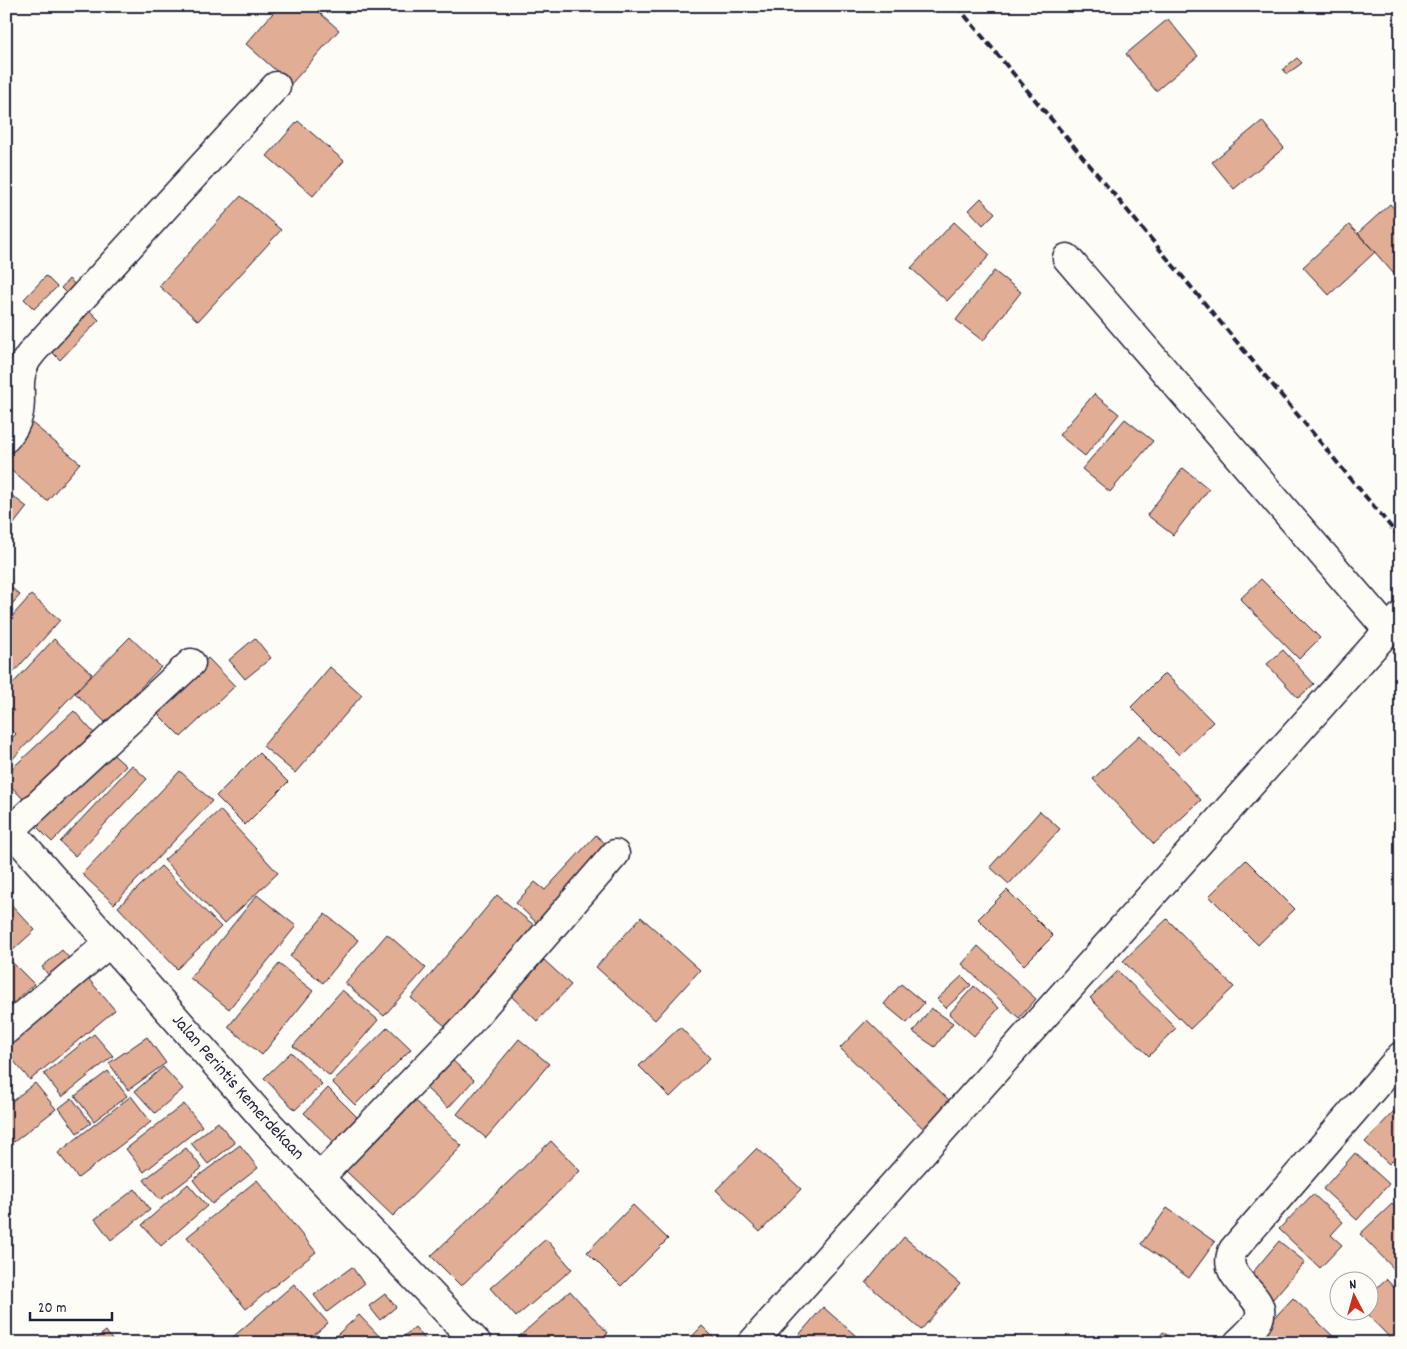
<svg xmlns="http://www.w3.org/2000/svg" width="1407" height="1349" font-family="Dekko,sans-serif">
	<rect width="100%" height="100%" fill="#fdfcf7"/>
	<filter id="ink" filterUnits="userSpaceOnUse"><feTurbulence type="fractalNoise" baseFrequency=".02" numOctaves="2"/><feDisplacementMap in="SourceGraphic" scale="10" xChannelSelector="R" yChannelSelector="G"/><feConvolveMatrix kernelMatrix="1 2 1 2 8 2 1 2 1" color-interpolation-filters="sRGB"/></filter>
	<g filter="url(#ink)">
		<!-- building -->
		<path fill="#e1ad94" stroke="#22223b" d="M279,6h33l27,24 -48,54 -45,-40z
			M1168,19l30,37 -42,35 -30,-37z
			M1297,58l5,5 -15,11 -4,-5z
			M298,121l46,40 -31,35 -46,-40z
			M1262,121l22,27 -50,41 -22,-27z
			M241,196l40,34 -83,91 -39,-35z
			M981,198l14,15 -12,12 -14,-15z
			M1390,204l11,12v66l-43,-49z
			M954,222l36,33 -43,46 -36,-33z
			M1349,225l26,27 -46,43 -26,-28z
			M994,271l27,21 -38,49 -27,-21z
			M46,276l11,11 -23,22 -10,-10z
			M69,279l11,10 -9,9 -10,-10z
			M86,307l13,13 -39,40 -13,-13z
			M1094,394l25,20 -34,42 -26,-21z
			M1125,419l28,22 -43,51 -28,-23z
			M32,423l48,40 -33,38 -41,-35v-12z
			M1183,468l26,21 -36,46 -26,-20z
			M6,491l21,16 -21,27z
			M1261,579l59,59 -21,21 -59,-60z
			M6,583l14,12 -14,16z
			M31,595l29,25 -54,61v-58z
			M130,637l31,30 -55,56 -31,-30z
			M255,638l16,20 -26,21 -16,-19z
			M54,639l38,35 -86,92v-22l10,-10 -10,-8v-6l8,-9 -8,-7v-13z
			M1283,650l31,34 -16,14 -31,-34z
			M208,658l27,28 -54,51 -27,-27z
			M330,667l32,28 -67,78 -32,-27z
			M1165,673l48,49 -34,33 -48,-48z
			M74,711l20,22 -71,66 -17,-18v-7z
			M1140,735l61,65 -47,44 -61,-65z
			M108,750l18,16 -74,76 -17,-17z
			M259,753l29,29 -43,43 -29,-29z
			M132,765l15,14 -72,77 -15,-14z
			M180,771l32,30 -98,103 -32,-30z
			M220,810l58,63 -54,51 -60,-64z
			M1040,811l20,18 -51,55 -19,-17z
			M596,835l18,17 -71,77 -27,-26 19,-21 10,8z
			M1246,860l49,49 -37,36 -49,-49z
			M161,866l60,61 -44,42 -59,-62z
			M1007,890l46,46 -29,29 -46,-46z
			M257,895l39,31 -67,83 -39,-31z
			M497,895l44,36 -86,103 -44,-36z
			M6,899l29,31 -23,21 -6,-6z
			M325,914l33,26 -35,43 -33,-27z
			M641,917l59,53 -45,50 -59,-53z
			M1167,919l67,68 -44,42 -67,-68z
			M387,934l39,34 -42,48 -39,-33z
			M978,946l58,53 -17,19 -57,-54z
			M62,950l13,15 -21,17 -12,-15z
			M544,960l27,25 -34,36 -26,-25z
			M11,961l23,23 -28,26v-45z
			M279,964l34,27 -51,64 -34,-28z
			M1118,971l58,57 -27,28 -59,-58z
			M86,976l29,34 -85,70 -24,-28v-10z
			M962,976l9,9 -25,23 -9,-9z
			M901,984l23,19 -17,20 -23,-19z
			M974,986l25,22 -25,28 -25,-22z
			M342,990l36,30 -48,56 -37,-30z
			M931,1008l22,15 -18,24 -22,-15z
			M867,1020l86,84 -26,28 -87,-84z
			M388,1027l23,22 -56,56 -23,-23z
			M680,1027l30,31 -40,39 -31,-31z
			M94,1034l19,22 -51,41 -18,-23z
			M147,1037l19,26 -38,27 -19,-27z
			M519,1039l30,25 -63,74 -29,-24z
			M291,1052l31,32 -27,26 -31,-32z
			M451,1059l23,21 -26,28 -23,-21z
			M163,1067l20,22 -28,24 -20,-22z
			M108,1071l19,25 -33,25 -19,-25z
			M35,1083l21,26 -42,33 -8,-10v-26z
			M328,1088l31,31 -24,24 -31,-30z
			M131,1096l20,26 -73,56 -20,-25z
			M72,1098l19,25 -14,10 -18,-25z
			M415,1101l47,45 -69,70 -47,-45z
			M184,1104l18,22 -58,46 -18,-23z
			M1395,1110l6,5v37l-12,12 -24,-22z
			M218,1122l17,21 -27,21 -17,-21z
			M551,1141l29,30 -119,115 -30,-30z
			M240,1145l18,23 -46,36 -19,-24z
			M186,1148l16,20 -42,32 -16,-20z
			M757,1148l44,41 -41,43 -44,-42z
			M1355,1153l34,31 -32,36 -34,-31z
			M257,1180l59,72 -70,57 -59,-72z
			M188,1184l19,22 -46,40 -19,-21z
			M135,1189l15,21 -39,30 -16,-21z
			M1313,1194l30,28 -12,13 11,10 -22,23 -41,-39z
			M1392,1204l9,9v63l-41,-42z
			M633,1205l35,34 -47,47 -34,-34z
			M1167,1208l48,34 -26,36 -48,-34z
			M904,1237l56,47 -39,46 -55,-47z
			M546,1239l26,30 -56,48 -26,-29z
			M1279,1241l26,21 -32,37 -25,-21z
			M352,1267l12,17 -37,28 -13,-17z
			M1386,1279l15,16v38l-8,8 -28,-29h5v-18z
			M294,1284l34,39 -23,20h-79z
			M570,1291l38,42 -11,10h-85z
			M385,1294l11,13 -16,13 -11,-14z
			M1293,1298l47,45h-89z
			M823,1307l41,36h-72z
			M359,1315l21,22 -7,6h-45z
			M702,1326l17,17h-33z
			M415,1327l13,16h-32z
			M106,1331l8,12h-24z
			M1163,1332l15,11h-23z"/>
		<g fill="none" stroke-linecap="round" stroke-linejoin="round">
			<!-- minor casing -->
			<g stroke="#22223b" stroke-width="31">
				<g id="minor">
					<path d="M1067,258l321,372"/>
					<path d="M6,438c25,-29 6,-49 19,-75 2,-5 6,-9 9,-13l242,-264"/>
					<path id="s1" d="M6,825l258,294 213,224"/>
					<path d="M11,830l180,-167"/>
					<path d="M6,1030l102,-86"/>
					<path d="M320,1177l147,-152 148,-171"/>
					<path d="M752,1343l649,-727"/>
					<path d="M1238,1343c7,-7 17,-15 21,-24 10,-25 -41,-39 -26,-69l168,-194"/>
				</g>
			</g>
			<!-- minor -->
			<use href="#minor" stroke="#fdfcf7" stroke-width="28"/>
			<!-- rail -->
			<path stroke="#22223b" stroke-width="4" stroke-dasharray="8 4" stroke-linecap="butt" d="M957,6l444,533"/>
		</g>
	</g>
	<g text-anchor="middle" dominant-baseline="central" stroke-width="5" stroke-linejoin="round" paint-order="stroke">
		<!-- street labels -->
		<g font-size="18" fill="#22223b" stroke="#fdfcf7">
			<text stroke="none"><textPath href="#s1" startOffset="350">Jalan Perintis Kemerdekaan</textPath></text>
		</g>
	</g>
	<!-- margin -->
	<rect width="1407" height="1349" fill="none" stroke="#fdfcf7" stroke-width="25"/>
	<rect x="12" y="12" width="1382" height="1324" fill="none" stroke="#22223b" stroke-width="2" filter="url(#ink)"/>
	<!-- north arrow -->
	<g transform="translate(1354 1296) rotate(354)"><circle r="24" fill="#fdfcf7" stroke="#a5a5ac"/>
	<path d="M0-4L9 19L0 12L-9 19Z" fill="#c8321e"/>
	<text y="-8" font-size="14" font-weight="bold" text-anchor="middle" fill="#22223b">N</text>
	</g>
	<!-- scale -->
	<path d="M30 1312v8h82v-8" fill="none" stroke="#22223b" stroke-width="2.5"/>
	<text x="38" y="1312" font-size="15" fill="#22223b" stroke="#fdfcf7" stroke-width="4" paint-order="stroke">20 m</text>
</svg>
